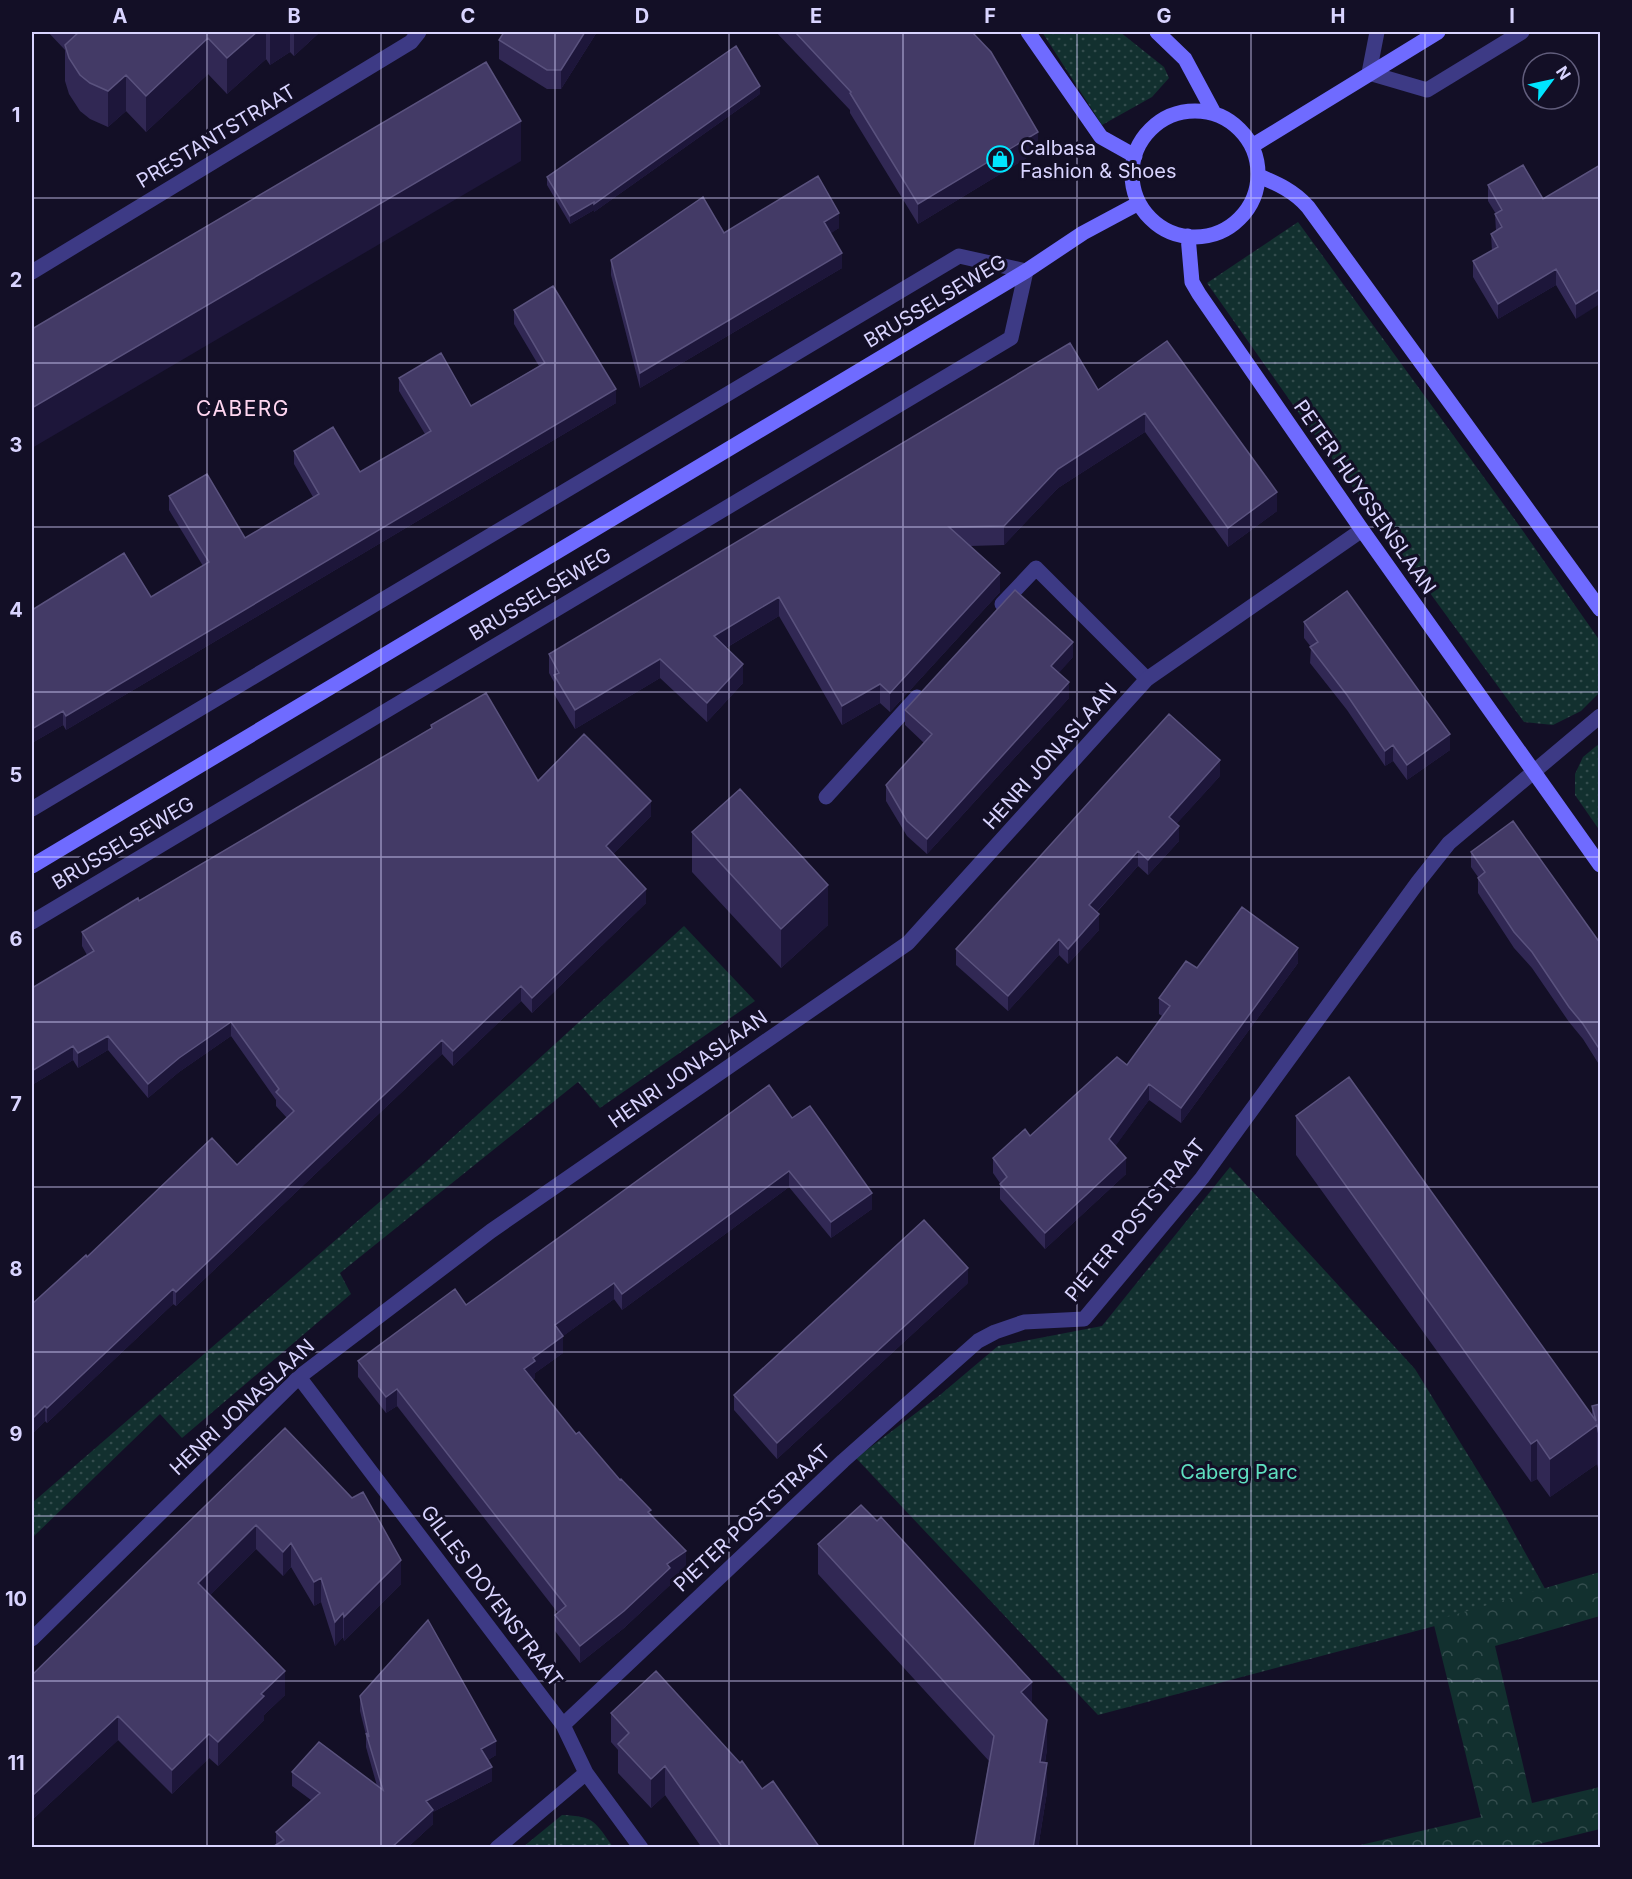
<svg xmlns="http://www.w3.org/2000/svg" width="1632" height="1879" font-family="Inter,sans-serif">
	<defs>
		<pattern id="grass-dots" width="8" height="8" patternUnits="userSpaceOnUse" patternTransform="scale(1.5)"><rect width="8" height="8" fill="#12302f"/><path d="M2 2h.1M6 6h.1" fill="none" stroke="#344d4e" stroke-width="1.8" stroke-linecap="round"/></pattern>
		<pattern id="forest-crowns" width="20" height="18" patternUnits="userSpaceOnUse" patternTransform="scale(1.5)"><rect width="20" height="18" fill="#12302f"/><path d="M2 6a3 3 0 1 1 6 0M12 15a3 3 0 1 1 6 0" fill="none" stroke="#344d4e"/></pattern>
	</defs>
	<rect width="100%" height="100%" fill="#130f26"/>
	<!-- grass -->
	<path fill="url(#grass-dots)" d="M1042,32h78l44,35 5,11 -17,19 -50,28z
		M1298,222l225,309 77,110v51l-19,19 -28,14 -29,-3 -226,-310 -91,-129z
		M1600,743v88l-25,-36v-21l8,-17z
		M684,926l71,75 -155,107 -22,-26 -238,191 11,21 -169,144 -22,-24 -128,124v-35l396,-343z
		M1230,1167l185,202 85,138 49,89 -451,119 -242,-257 84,-63 58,-49 104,-20z
		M562,1815c33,1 33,7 51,32h-90z"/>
	<!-- forest -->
	<path fill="url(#forest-crowns)" d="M1600,1572v44l-105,30 37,157 68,-16v42l-73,18h-175l129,-30 -48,-196z"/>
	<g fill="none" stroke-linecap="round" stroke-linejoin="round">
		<!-- lane -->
		<path stroke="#3d3a85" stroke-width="15" d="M1002,604l34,-36 111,111
			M826,797l91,-100"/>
		<!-- street -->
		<path stroke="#3d3a85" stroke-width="15" d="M1377,32l-8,41 58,17 95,-58
			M32,272l379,-230 8,-10
			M32,809l927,-553 67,15 -15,67 -979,584
			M299,1377l264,348 23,48 55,75
			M32,1639l267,-262 192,-146 417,-288 239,-264 215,-149
			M563,1725l280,-264 135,-120 17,-9 29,-10 60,-3 118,-141 216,-296 31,-39 151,-127
			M497,1848l89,-75"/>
		<!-- secondary -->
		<path stroke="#6f6bff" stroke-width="15" d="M1028,32l73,105 34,19
			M1157,32l28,27 29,54
			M1132 174a63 63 0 1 1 126 0a63 63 0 1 1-126 0Z
			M1252,146l186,-114
			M1259,176c19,8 35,15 49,31l292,402
			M1188,236l4,46 7,12 163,236 238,335
			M32,866l994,-595 57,-38 56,-30"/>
	</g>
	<!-- wall -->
	<path fill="#312854" d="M48,32h272l-26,24 -4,-4 -20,13 -4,-6 -39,35 -19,-20 -62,58 -20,-21 -18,16 -18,-8 -10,-8 -11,-17 -4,-13v-31z
		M504,32h93l-36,57h-14l-48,-30v-19z
		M776,32h196l66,119 -120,73 -68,-111v-3z
		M760,94l-166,118v-2l-24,14 -23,-39v-8z
		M1600,165l-24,154 -20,-34 -58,34 -25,-42v-16l19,-10 -1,-17 5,-3 -1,-17h1l-8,-13v-16l55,14z
		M839,228l-9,5 12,35 -202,120 -29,-113v-15l113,-27z
		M514,310l102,93 -550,327 -3,-5 -31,18 119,-146 52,-31 -34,-56v-14l76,42 68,-41 -19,-33v-13l66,21 65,-38 -26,-43v-13l72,28 68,-40 -25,-42z
		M1167,341l110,170 -49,36 -83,-115 -87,56 -54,57 -34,1 30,46 -110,120 -10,-9 -38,22 -63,-109 -53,32 17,35 -36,39 -47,-44 -85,51 -21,-35v-12l-5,-9v-19l549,-264z
		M1304,622l146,128 -43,30 -14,-19 -8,5 -38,-56 -37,-47 1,-16 -7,-9z
		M1073,657l-15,16 11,25 -142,156 -20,-18 -21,-35v-16l38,-42 -19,-18v-15z
		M431,725l107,56 113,35 -38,38 33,49 -114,110 -11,-12 -68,65 -11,-12 -266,252 -3,-2 -126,119 -2,-2 -13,13v-130l55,-47 150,-92 50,-47 -11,-12v-6l-45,-64 -52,36 -31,26 -40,-48 -30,18 -5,-8 -41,25v-97l55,-33 -5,-9v-14l57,-31 292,-172z
		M1220,776l-43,47 2,18 -31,34 -10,-9 -41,46 2,18 -31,34 -9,-9 -51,56 -52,-46v-16z
		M692,832l136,93 -47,43 -89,-96z
		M1471,852l129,91v123l-17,-27 -14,-17 -37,-54 -18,-20 -36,-55v-16l-7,-10z
		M1298,963l-117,160 -32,-23 -34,46 11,28 -81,75 -45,-50v-16l-7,-10v-15l37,-22 97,-71 35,-49 -3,-2v-16l38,-30z
		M1296,1116l296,300v-10l8,-2v73l-3,-13 -47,33 -13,-18 -6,3 -235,-327z
		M792,1118l80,91 -41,29 -42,-51 -167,123 -8,-11 -51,37v17l-28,20v5l-3,2 44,54 75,80 35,53 -16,12v6l-46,43 -44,35 -25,-32v-16l3,-2 -161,-207 -11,7 -28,-36v-16l108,-56z
		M968,1283l-191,176 -43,-49v-15z
		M285,1428l116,156 -57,57 -1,-4 -8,9 -14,-44 -7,4 -23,-39 -8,9 -27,-27 -46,46 75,100 -21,20v5l-46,46 -9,-8 -37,36 -54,-54 -86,80v-145z
		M818,1544l214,161 15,44 -2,14 2,29 -9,56h-64l15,-87 -171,-187z
		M360,1696l136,59 -8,5 4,21 -59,31v12l-26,24h-136l5,-3v-13l35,-32 -19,-14v-14l85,14 -11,-39v-12l-6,-24z
		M611,1713l151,76 58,59h-118l-37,-53 -14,13 -33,-35v-23l-7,-8z"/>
	<!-- shaded-wall -->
	<path fill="#1d163a" d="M257,32h9v27l-39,35v-36z
		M270,32h20v20l-20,13z
		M294,32h26l-26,24z
		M585,32h12l-36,57v-19z
		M208,38v36l-62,58v-36z
		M126,75v36l-18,16v-36z
		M760,86v8l-166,118v-8z
		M521,121v40l-489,287v-40z
		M1038,132v19l-120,73v-20z
		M594,202v8l-24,14v-8z
		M839,213v15l-15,10v-16z
		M842,253v15l-202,120v-15z
		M1556,269v16l-58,34v-15z
		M1600,289v15l-24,15v-15z
		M616,389v14l-550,327v-14z
		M1145,413v19l-87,56 -54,57v-19l54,-57z
		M1277,492v19l-49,36v-19z
		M1000,573v19l-110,120v-19z
		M779,597v19l-65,39v-19z
		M1073,642v15l-22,25v-16z
		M660,659v19l-85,51v-19z
		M743,664v19l-36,39v-19z
		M1069,682v16l-142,156v-15z
		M880,684v19l-38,22v-19z
		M63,711v14l-31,18v-14z
		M1450,734v16l-43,30v-15z
		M1393,745v16l-8,5v-15z
		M1220,760v16l-51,56v-15z
		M651,801v15l-45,45v-15z
		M1179,826v15l-31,34v-15z
		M1138,851v15l-49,54v-15z
		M828,885v40l-47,43v-39z
		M646,889v14l-114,110v-15z
		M1099,914v16l-31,34v-15z
		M1059,939v16l-51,56v-15z
		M1298,948v15l-117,160v-15z
		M521,986v15l-68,65v-15z
		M231,1022v14l-52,36 -31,26v-14l31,-26z
		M108,1036v14l-30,18v-15z
		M442,1040v14l-266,252v-14z
		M73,1046v14l-41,25v-14z
		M1149,1084v16l-40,55v-16z
		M1126,1158v16l-81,75v-16z
		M789,1171v16l-167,123v-16z
		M872,1193v16l-41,29v-16z
		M968,1268v15l-191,176v-16z
		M614,1283v16l-59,43v-17z
		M173,1289v15l-126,119v-15z
		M563,1336v17l-28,20v5l-11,7v-16l9,-11z
		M397,1389v17l-11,7v-16z
		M45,1406v15l-13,13v-15z
		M1597,1425v39l-47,33v-38z
		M1537,1440v39l-6,3v-38z
		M256,1525v24l-58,58v-24z
		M291,1543v24l-8,9v-24z
		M686,1551v16l-16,12v6l-46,43 -44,35v-17l87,-82z
		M401,1560v24l-57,57v-24z
		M321,1578v24l-7,4v-24z
		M343,1613v24l-8,9v-24z
		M285,1671v24l-21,20v5l-46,46v-24l43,-48z
		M1032,1682v29l-11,-19z
		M118,1716v24l-86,80v-24z
		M1047,1720v29l-7,42v-29z
		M209,1734v24l-37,36v-24z
		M496,1741v14l-15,9v-15z
		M1047,1763v29l-9,56h-5z
		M665,1766v29l-14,13v-29z
		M492,1767v14l-59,31v12l-26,24h-16l35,-47z"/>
	<!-- building -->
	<path fill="#433a66" stroke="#5a527e" stroke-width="1.5" d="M79,32h178l-30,26 -19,-20 -62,58 -20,-21 -18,16 -18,-8 -10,-8 -11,-17 -4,-13z
		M504,32h81l-24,38h-14l-48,-30z
		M795,32h177l19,20 47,80 -120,72 -68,-111 1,-1z
		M736,46l24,40 -166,118v-2l-24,14 -23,-39z
		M486,62l35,59 -489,287v-79z
		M1523,165l20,34 57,-34v124l-24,15 -20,-35 -58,35 -25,-43 25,-14 -7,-13 11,-7 -7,-13 7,-4 -14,-25z
		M818,176l21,37 -15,9 18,31 -202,120 -29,-113 92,-63 21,36z
		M553,286l63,103 -550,327 -3,-5 -31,18v-119l92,-57 27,44 58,-35 -40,-66 38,-22 38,64 74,-44 -25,-43 39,-24 27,45 71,-41 -32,-53 42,-25 30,53 74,-43 -31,-53z
		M1167,341l110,151 -49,36 -83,-115 -87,56 -54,57 -55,1 51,46 -110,120 -10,-9 -38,22 -63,-109 -65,39 29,28 -36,39 -47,-44 -85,51 -21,-35 5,-2 -10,-19 521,-311 28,47z
		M1015,590l58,52 -22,24 18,16 -142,157 -20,-18 -21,-36 46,-51 -27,-24z
		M1347,591l103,143 -43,31 -14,-20 -8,6 -38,-56 -37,-48 8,-5 -14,-20z
		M486,693l52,88 46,-47 67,67 -45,45 40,43 -114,109 -11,-12 -68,65 -11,-11 -266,252 -3,-3 -126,119 -2,-2 -13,13v-115l54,-49 1,2 125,-119 25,27 57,-54 -18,-19 3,-3 -48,-67 -52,36 -31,26 -40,-48 -30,17 -5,-7 -41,25v-83l62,-37 -12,-19 56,-34 1,3 159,-94 134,-79 -1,-3z
		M1169,714l51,46 -51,57 10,9 -15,17 -16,17 -10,-9 -49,54 10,9 -15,17 -16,18 -9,-10 -51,57 -52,-47z
		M740,789l88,96 -47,44 -89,-97z
		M1513,821l87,122v107l-17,-26 -14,-17 -37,-55 -18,-20 -36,-54 7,-6 -14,-20z
		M1242,907l56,41 -117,160 -32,-24 -40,55 17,19 -81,75 -45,-49 7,-7 -14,-19 32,-29 5,7 87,-79 10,8 43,-59 -11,-8 27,-37 11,7z
		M1349,1077l247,344 -4,-15 8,-2v35l-3,-14 -47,34 -13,-19 -6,4 -235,-328z
		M769,1085l23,33 18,-12 62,87 -41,29 -42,-51 -167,123 -8,-11 -59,42 8,11 -30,22 2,3 -11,8 52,65 3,-2 41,48 1,-1 30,31 -3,2 38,39 -19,13 3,4 -46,43 -44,35 -25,-31 11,-9 -169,-217 -11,8 -28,-36 97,-72 11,16z
		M924,1220l44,48 -191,175 -43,-48z
		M285,1428l67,70 11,-6 38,68 -57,57 -1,-4 -8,9 -14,-44 -7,4 -23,-39 -8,9 -27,-27 -58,58 87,88 -24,23 3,2 -46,46 -9,-8 -37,36 -54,-54 -86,80v-121z
		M861,1505l16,16 4,-4 151,165 -11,10 26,28 -7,42 7,1 -14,85h-59l20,-112 -176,-192z
		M428,1620l68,121 -15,8 11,18 -66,34 7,9 -42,38h-120l13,-8 -8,-8 44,-39 -28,-21 27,-30 64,48 -17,-57 3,4 -9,-41z
		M656,1671l84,92 2,-2 20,28 11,-8 47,67h-97l-58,-82 -14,13 -33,-35 11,-11 -18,-20z"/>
	<!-- grid -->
	<path fill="none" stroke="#d9d4ff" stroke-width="1.5" stroke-opacity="0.55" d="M207,32v1816M381,32v1816M555,32v1816M729,32v1816M903,32v1816M1077,32v1816M1251,32v1816M1425,32v1816M32,198h1568M32,363h1568M32,527h1568M32,692h1568M32,857h1568M32,1022h1568M32,1187h1568M32,1352h1568M32,1516h1568M32,1681h1568"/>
	<!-- icons -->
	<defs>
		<g id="shop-ring" transform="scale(1.35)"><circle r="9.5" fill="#130f26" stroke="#00e5ff" stroke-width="1.5"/><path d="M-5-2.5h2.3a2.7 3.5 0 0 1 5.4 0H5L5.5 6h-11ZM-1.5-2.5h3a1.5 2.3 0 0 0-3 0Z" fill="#00e5ff"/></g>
	</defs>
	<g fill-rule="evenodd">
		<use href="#shop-ring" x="1000" y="159"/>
	</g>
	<g text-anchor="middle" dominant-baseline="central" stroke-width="6" stroke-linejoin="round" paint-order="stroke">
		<!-- street labels -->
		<g font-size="20" fill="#d9d4ff" stroke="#130f26">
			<text transform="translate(216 136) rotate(-31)">PRESTANTSTRAAT</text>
			<text transform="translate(935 301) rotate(-31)">BRUSSELSEWEG</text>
			<text transform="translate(1365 497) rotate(55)">PETER HUYSSENSLAAN</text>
			<text transform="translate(540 594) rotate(-31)">BRUSSELSEWEG</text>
			<text transform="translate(1050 756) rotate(-48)">HENRI JONASLAAN</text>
			<text transform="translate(123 843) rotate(-31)">BRUSSELSEWEG</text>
			<text transform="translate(688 1069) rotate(-35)">HENRI JONASLAAN</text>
			<text transform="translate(1135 1220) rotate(-50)">PIETER POSTSTRAAT</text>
			<text transform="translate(242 1407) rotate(-43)">HENRI JONASLAAN</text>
			<text transform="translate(752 1518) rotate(-43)">PIETER POSTSTRAAT</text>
			<text transform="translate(492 1596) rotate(53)">GILLES DOYENSTRAAT</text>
		</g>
		<!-- poi labels -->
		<g font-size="20" fill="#d9d4ff" stroke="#130f26" text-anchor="start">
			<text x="1020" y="148">Calbasa<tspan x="1020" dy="23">Fashion &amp; Shoes</tspan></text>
		</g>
		<!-- park labels -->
		<g font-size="20" fill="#5fe0c0" stroke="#130f26">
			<text x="1239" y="1472">Caberg Parc</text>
		</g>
		<!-- neighbourhood labels -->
		<g font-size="21" letter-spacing="1.5" fill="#ffd6f0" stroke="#130f26">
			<text x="243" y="408">CABERG</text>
		</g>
	</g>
	<!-- border -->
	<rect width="1632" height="1879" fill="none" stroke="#130f26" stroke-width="66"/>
	<!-- north arrow -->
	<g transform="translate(1551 81) rotate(57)"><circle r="28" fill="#130f26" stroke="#625e7d" stroke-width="1.5"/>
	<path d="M0-4.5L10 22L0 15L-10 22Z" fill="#00e5ff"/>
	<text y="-9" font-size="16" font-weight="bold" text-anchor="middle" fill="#d9d4ff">N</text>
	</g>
	<rect x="33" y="33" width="1566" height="1813" fill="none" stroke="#d9d4ff" stroke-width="2"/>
	<g font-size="20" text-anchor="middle" font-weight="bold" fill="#d9d4ff">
		<text x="120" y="23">A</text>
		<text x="294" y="23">B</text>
		<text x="468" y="23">C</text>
		<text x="642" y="23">D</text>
		<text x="816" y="23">E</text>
		<text x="990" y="23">F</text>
		<text x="1164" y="23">G</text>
		<text x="1338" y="23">H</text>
		<text x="1512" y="23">I</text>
		<text x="16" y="122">1</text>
		<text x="16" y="287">2</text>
		<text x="16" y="452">3</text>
		<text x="16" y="617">4</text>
		<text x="16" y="782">5</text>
		<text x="16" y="946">6</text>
		<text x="16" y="1111">7</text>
		<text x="16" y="1276">8</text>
		<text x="16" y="1441">9</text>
		<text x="16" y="1606">10</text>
		<text x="16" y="1770">11</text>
	</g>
</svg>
